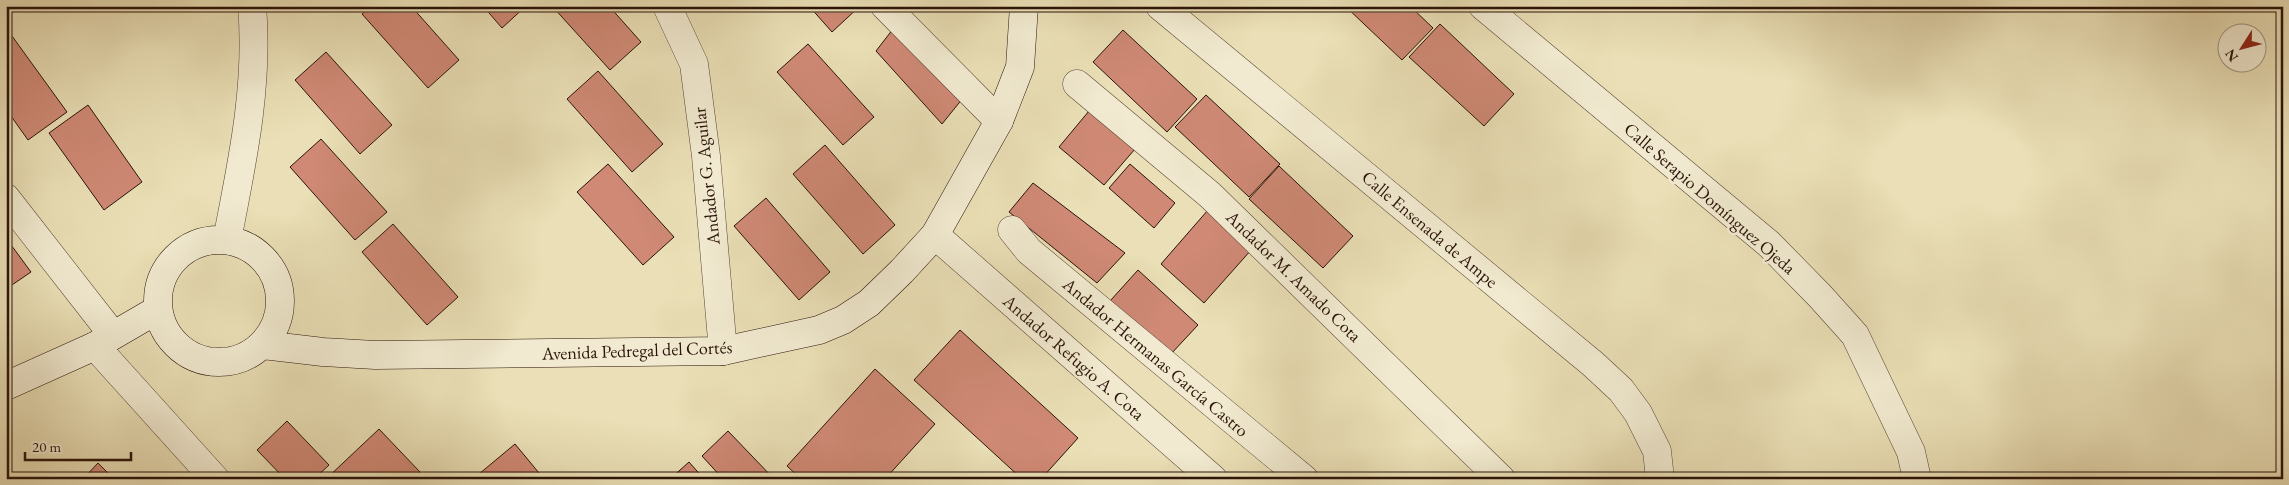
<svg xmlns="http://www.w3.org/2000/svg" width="2289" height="485" font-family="'EB Garamond',serif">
	<rect width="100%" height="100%" fill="#eadfb6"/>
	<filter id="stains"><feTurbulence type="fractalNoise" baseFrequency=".004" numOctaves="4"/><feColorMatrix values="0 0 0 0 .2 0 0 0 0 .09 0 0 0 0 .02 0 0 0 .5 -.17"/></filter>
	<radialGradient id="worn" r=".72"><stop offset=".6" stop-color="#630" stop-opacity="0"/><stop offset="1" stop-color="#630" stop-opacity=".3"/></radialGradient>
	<!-- building -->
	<path fill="#cf8975" stroke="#2a1309" d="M371,6h40l48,54 -31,28 -66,-74z
		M483,6h43l-24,22z
		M552,6h57l32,36 -31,28z
		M809,6h51l-28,26z
		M1345,6h65l23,22 -31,32z
		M1440,24l74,70 -30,32 -75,-69z
		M893,29l70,69 -21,26 -66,-73z
		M1123,30l74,69 -30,33 -74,-70z
		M12,36l55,76 -39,28 -22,-31v-68z
		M808,44l66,73 -31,28 -66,-73z
		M326,52l66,73 -32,29 -65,-74z
		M598,71l65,73 -31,28 -65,-73z
		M1206,95l74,69 -31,33 -74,-70z
		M88,105l54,77 -38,28 -55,-77z
		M1089,111l46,38 -31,36 -45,-38z
		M321,139l66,73 -32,28 -65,-73z
		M825,145l70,80 -32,29 -70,-80z
		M608,164l66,73 -31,28 -66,-73z
		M1130,164l45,39 -21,25 -45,-40z
		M1279,166l74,70 -30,32 -74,-69z
		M1033,183l92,70 -28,30 -88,-71z
		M766,198l64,74 -31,28 -65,-74z
		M1208,210l44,39 -48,54 -43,-39z
		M393,224l65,73 -31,28 -65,-73z
		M6,238l25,34 -25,17z
		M1138,270l60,55 -28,30 -60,-54z
		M960,330l118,108 -37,41h-19l-108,-99z
		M875,369l60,55 -50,55h-84l-14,-13z
		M287,421l42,44 -15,14h-29l-28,-29z
		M379,429l41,43 -7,7h-87z
		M728,431l46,48h-51l-21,-23z
		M515,444l29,35h-61l-4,-5z
		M689,462l15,17h-34z
		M98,463l16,16h-31z
		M61,473l6,6h-11z"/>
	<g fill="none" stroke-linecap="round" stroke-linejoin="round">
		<!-- street casing -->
		<g stroke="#5a4634" stroke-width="29">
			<path id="street" d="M667,6l27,58 12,92 17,195
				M885,6l114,115
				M1160,6l433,358 28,26 17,23 19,38 3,28
				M1483,6l286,238 51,52 35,39 56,117 6,27
				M1077,84l133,111 291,284
				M6,198l107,137
				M1012,230l17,21 275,228
				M935,235l278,244
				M227,240c15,-77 32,-155 25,-234
				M95,346l120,133"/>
		</g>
		<!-- secondary casing -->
		<g stroke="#2a1309" stroke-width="29">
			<path id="secondary" d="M158 301a61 61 0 1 1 122 0a61 61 0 1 1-122 0Z
				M263,345l60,7 52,3 348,-4 96,-21 24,-10 26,-17 33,-32 33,-36 64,-114 21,-54 4,-61
				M6,386l89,-40 62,-36"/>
		</g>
		<!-- street -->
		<use href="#street" stroke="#f1ead0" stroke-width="28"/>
		<!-- secondary -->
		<use href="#secondary" stroke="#f1ead0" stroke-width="28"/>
	</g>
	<g text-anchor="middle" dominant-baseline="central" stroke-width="5" stroke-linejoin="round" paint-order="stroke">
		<!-- street labels -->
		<g font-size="18" fill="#2a1309" stroke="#f1ead0">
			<text transform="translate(706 176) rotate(-96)">Andador G. Aguilar</text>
			<text transform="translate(1710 198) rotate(41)">Calle Serapio Domínguez Ojeda</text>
			<text transform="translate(1430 229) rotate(40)">Calle Ensenada de Ampe</text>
			<text transform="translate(1294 276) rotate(44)">Andador M. Amado Cota</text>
			<text transform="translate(637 350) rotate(-2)">Avenida Pedregal del Cortés</text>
			<text transform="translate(1074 357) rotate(41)">Andador Refugio A. Cota</text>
			<text transform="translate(1156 357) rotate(40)">Andador Hermanas García Castro</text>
		</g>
	</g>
	<!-- margin -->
	<rect width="2289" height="485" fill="none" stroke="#eadfb6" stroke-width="25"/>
	<rect x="8" y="8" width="2274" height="470" fill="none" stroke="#2a1309" stroke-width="2.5"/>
	<rect x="12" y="12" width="2264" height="460" fill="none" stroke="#2a1309"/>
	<!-- north arrow -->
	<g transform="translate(2242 48) rotate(234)"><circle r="24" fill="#f1ead0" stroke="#a19480"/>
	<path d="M0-4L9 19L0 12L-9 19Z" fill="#8f2418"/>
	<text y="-8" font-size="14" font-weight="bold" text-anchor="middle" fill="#2a1309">N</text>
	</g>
	<!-- scale -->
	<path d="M25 452v8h106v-8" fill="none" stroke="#2a1309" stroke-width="2.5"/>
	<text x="32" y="452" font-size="15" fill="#2a1309" stroke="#f1ead0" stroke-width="4" paint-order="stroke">20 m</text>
	<rect width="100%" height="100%" filter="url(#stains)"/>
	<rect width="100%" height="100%" fill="url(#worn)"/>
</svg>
